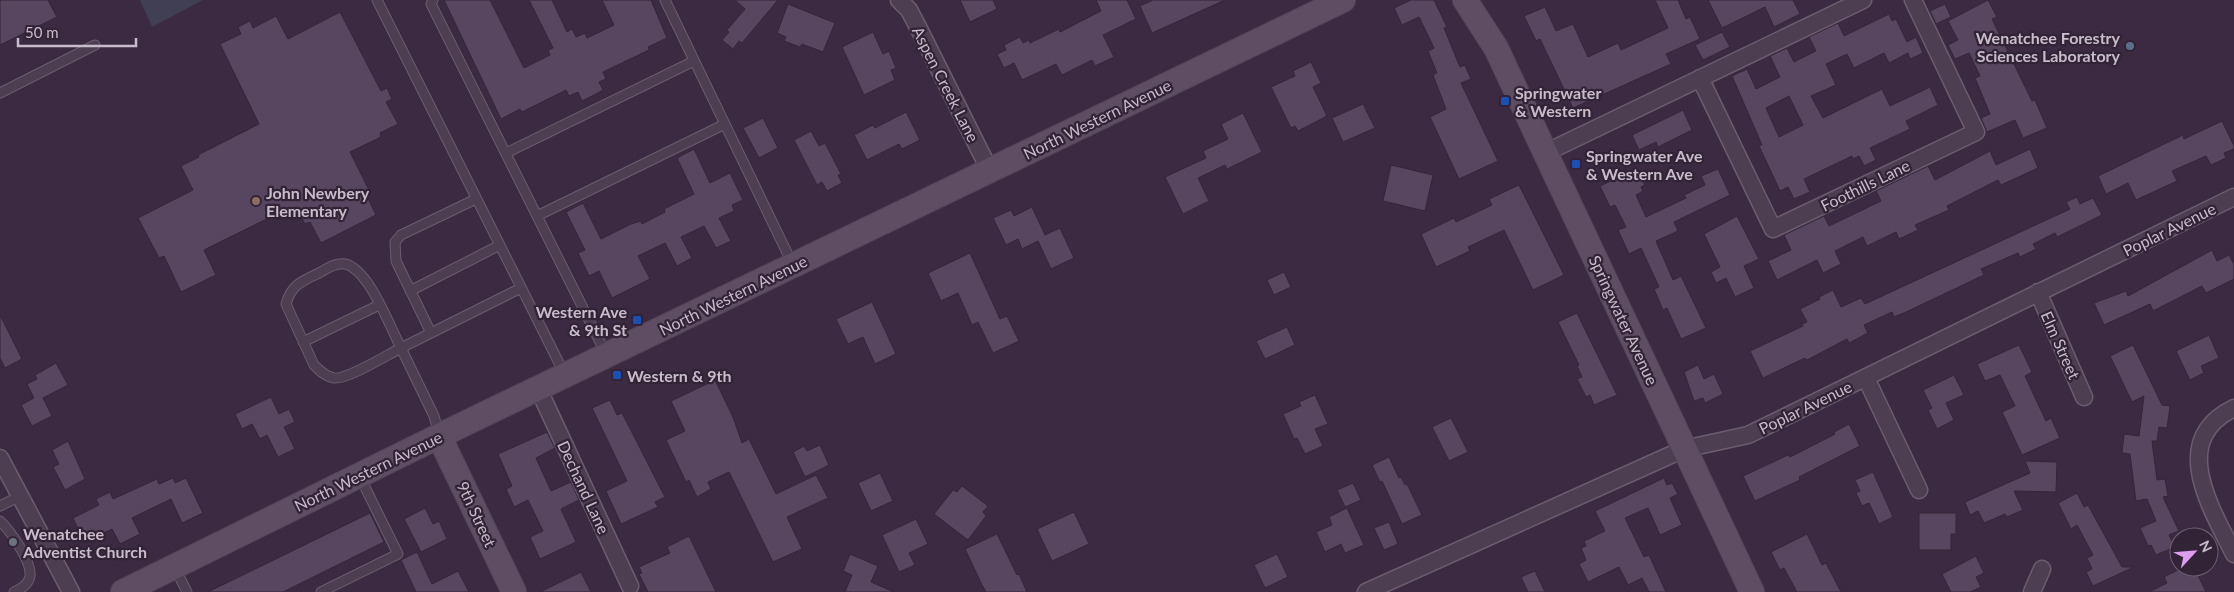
<svg xmlns="http://www.w3.org/2000/svg" width="2234" height="592" font-family="Lato,sans-serif">
	<rect width="100%" height="100%" fill="#3c2a42"/>
	<!-- green -->
	<path fill="#403f54" d="M140,0h63l-51,27z"/>
	<!-- building -->
	<path fill="#58455f" stroke="#342539" fill-rule="evenodd" d="M0,0h48l9,17 -57,28z
		M444,0h46l34,68 26,-13 -2,-5 5,-2 -24,-48h23l15,32 5,-3 4,8 9,-4 2,5 27,-13 -12,-25h49l16,38 -19,9 1,3 -46,22 3,7 -7,3 4,8 -7,4 -14,7 -4,-9 -9,4 -3,-6 -44,22 -2,-3 -19,10z
		M735,0h43l-36,43 -3,-2 -6,8 -11,-9 7,-8 -2,-2 18,-21z
		M960,0h33l4,9 -27,13z
		M1096,0h31l9,19 -33,16 11,22 -19,9 -3,-6 -30,15 -6,-11 -34,16 -8,-17 -10,5 -7,-14 9,-4 -2,-5 16,-8 3,6 6,-3 1,3 29,-14 1,3 41,-21z
		M1153,0h72l-73,33 -12,-27z
		M1411,0h23l13,27 -3,1 16,39 5,-2 6,14 -10,4 37,78 -39,18 -29,-62 16,-8 -13,-34 4,-2 -9,-22 6,-3 -15,-31 -17,8 -8,-17z
		M1655,0h23l8,19 4,-2 10,22 -34,15 5,10 -98,44 -33,-69 -4,2 -12,-25 21,-9 11,24 17,-7 15,33 30,-14 3,7 47,-22z
		M1708,0h85l7,14 -26,13 -9,-20 -43,21z
		M1988,0l9,17 -5,2 40,82 3,-1 12,28 -24,10 -8,-18 -28,12 -6,-14 9,-4 -15,-36 5,-2 -11,-23 -14,6 -7,-14 10,-5 -10,-19z
		M788,4l47,19 -12,29 -21,-8 -2,3 -16,-6 2,-4 -9,-4z
		M1945,4l6,13 -15,7 -6,-13z
		M340,12l41,79 6,-3 5,11 -6,3 12,22 -18,9 1,4 -31,15 20,40 -4,2 10,21 -55,28 -11,-21 -5,2 -9,-17 -16,8 -1,-2 -75,37 12,25 -35,17 -17,-36 -5,2 -21,-40 55,-28 -12,-24 18,-9 -1,-2 61,-31 -39,-80 21,-10 -3,-7 12,-6 3,7 23,-12 12,23z
		M1889,14l3,7 4,-2 11,23 9,-5 7,16 -13,6 -2,-6 -19,10 -5,-10 -30,15 -7,-14 -21,10 10,21 -25,11 12,22 59,-29 8,17 40,-19 8,18 -32,16 4,8 -40,19 6,12 -12,6 -5,-10 -6,3 -1,-3 -48,23 6,13 -16,7 -6,-12 -8,4 -21,-45 3,-1 -30,-69 15,-7 9,20 24,-12 -10,-21 17,-8 7,14 22,-11 -7,-14 29,-14 6,13zM1789,96l14,29 -24,12 -13,-29z
		M873,32l10,22 6,-3 7,17 -5,2 4,10 -31,15 -22,-48z
		M1722,32l8,15 -27,13 -8,-15z
		M1311,62l10,21 -8,4 14,29 -29,15 -3,-5 -4,2 -20,-41 24,-11 -2,-5z
		M1363,104l12,24 -32,14 -11,-24z
		M1683,110l9,20 -34,17 -2,-5 -17,8 -7,-15z
		M906,112l14,28 -18,9 -3,-5 -32,16 -13,-25 19,-10 2,3z
		M1243,113l19,39 -35,17 -2,-4 -27,13 11,23 -26,13 -18,-37 41,-19 -3,-7 25,-12 -7,-15z
		M763,118l15,30 -19,10 -16,-30z
		M2222,121l12,25v3l-10,4 2,5 -15,7 -5,-9 -34,15 5,10 -41,19 -8,-17 -22,11 -8,-18 85,-41 1,4z
		M811,131l8,15 6,-3 16,31 -3,1 4,8 -15,8 -5,-9 -5,3 -23,-45z
		M694,149l16,34 20,-10 13,27 -11,5 2,6 -15,7 12,23 -15,7 -12,-22 -23,11 11,21 -15,8 -12,-23 -27,13 12,23 -38,19 -13,-27 -10,5 -11,-23 7,-3 -19,-38 17,-9 18,36 30,-15 10,-3 1,3 23,-12 -1,-3 30,-15 -17,-36z
		M2030,149l8,19 -37,17 -3,-5 -51,26 2,4 -34,15 3,5 -19,9 -3,-7 -29,14 -4,-9 -28,14 6,13 -18,9 -6,-13 -40,20 -9,-19 23,-11 -7,-15 40,-19 5,10 52,-25 -5,-10 52,-25 7,14 55,-29 6,14z
		M1391,165l42,10 -8,36 -42,-10z
		M1637,169l8,16 -4,2 2,4 -7,4 10,22 40,-19 -2,-3 21,-10 -4,-9 17,-7 12,26 -56,27 4,9 -22,10 17,39 8,-4 25,52 -25,11 -14,-31 -4,2 -9,-21 5,-2 -18,-39 -12,6 -11,-24 8,-3 -11,-22 -5,2 -10,-21z
		M1519,185l45,90 -31,15 -29,-60 -36,17 2,4 -34,16 -15,-33 33,-16 2,4 36,-17 -3,-6z
		M2077,197l3,7 13,-6 9,17 -45,22 -2,-4 -22,11 3,5 -16,8 -2,-4 -37,16 3,6 -78,37 -12,5 -2,-5 -28,13 4,8 -19,10 -2,-4 -40,21 -2,-2 -42,20 -13,-27 53,-25 -1,-2 5,-2 -7,-13 20,-10 -1,-2 14,-7 8,17 20,-9 4,6 205,-95 -4,-7z
		M1032,207l13,28 15,-7 14,30 -23,11 -13,-28 -16,8 -4,-10 -12,6 -13,-27 18,-8 3,6z
		M1737,216l22,43 -15,7 10,22 -19,9 -9,-19 -10,5 -5,-11 9,-5 -16,-33z
		M2212,250l5,11 12,-6 5,9v15l-28,14 -4,-7 -49,25 -3,-7 -46,21 -10,-22 32,-12 2,5z
		M970,253l30,66 7,-3 12,25 -26,12 -15,-31 -6,3 -14,-32 -17,8 -13,-28z
		M1284,272l7,15 -17,8 -7,-15z
		M872,302l24,52 -21,10 -12,-27 -15,7 -12,-25z
		M1577,313l40,82 -23,10 -4,-10 -4,2 -9,-18 5,-2 -5,-11 2,-1 -21,-43z
		M0,315l22,44 -17,9 -5,-10z
		M1287,327l8,18 -30,14 -9,-18z
		M2209,335l10,23 -18,8 3,7 -14,7 -14,-29z
		M2019,345l13,27 -7,4 21,45 5,-3 9,20 -38,17 -20,-43 13,-6 -15,-31 -15,6 -8,-17z
		M2133,345l29,60 8,1 -3,22 -8,-1 -2,14h-5l5,39 8,-1 3,17 -5,1 16,34 -10,4 6,12 -19,8 -5,-10 -3,1 -8,-18 16,-7 -9,-22 -11,2 -6,-47 -8,-1 2,-19 15,2 5,-40 -12,6 -22,-46z
		M56,363l12,22 -25,13 9,18 -20,10 -11,-21 13,-7 -7,-14 10,-5 -2,-4z
		M1698,365l6,14 10,-5 9,20 -18,9 -2,-5 -9,3 -10,-29z
		M1954,375l10,20 -18,8 8,17 -17,9 -9,-19 4,-2 -9,-18z
		M715,380l18,37 9,26 7,-4 27,55 40,-19 12,23 -41,19 15,32 -29,13 -44,-90 -21,10 3,7 -14,8 -8,-17 -3,2 -20,-42 19,-9 -14,-30z
		M1315,395l13,29 -13,5 8,17 -18,8 -8,-16 -3,1 -11,-25 18,-8 -2,-4z
		M271,397l8,17 10,-5 6,13 -11,5 11,22 -17,8 -11,-22 -7,4 -8,-15 -10,5 -7,-15z
		M610,400l7,15 5,-2 43,84 -10,5 3,5 -37,17 -15,-33 21,-10 -35,-73z
		M1451,418l17,34 -19,9 -17,-34z
		M1849,424l11,22 -61,31 1,3 -45,21 -12,-25 45,-21 2,2 45,-23 -1,-2z
		M547,432l8,16 -19,10 15,33 20,-9 8,18 -18,9 15,33 -36,17 -10,-22 13,-6 -15,-31 -14,7 -8,-18 6,-3 -14,-32z
		M68,441l17,38 -20,11 -12,-23 6,-3 -7,-14z
		M820,445l9,20 -24,12 -12,-25 11,-6 3,5z
		M1389,457l10,21 2,-1 4,8 2,-1 15,31 -20,9 -20,-43 -2,1 -8,-17z
		M2025,461l32,1 -1,30 -42,-1 9,19 -16,7 -2,-3 -21,9 -6,-12 -8,4 -5,-13 65,-29z
		M1873,472l20,45 -14,7 -10,-21 -7,3 -6,-13 4,-2 -5,-11z
		M880,473l13,28 -22,10 -13,-28z
		M173,478l2,5 11,-5 17,35 -21,10 -11,-24 -39,19 8,16 -20,10 -8,-15 -27,14 -12,-25 26,-13 -3,-6 14,-7 3,7 44,-20 2,5z
		M1664,478l3,7 5,-2 6,11 -8,4 12,27 -22,10 -12,-27 -23,10 19,39 5,-2 17,37h-17l-7,-14 -14,7 -9,-18 -31,15 -9,-18 7,-4 -5,-12 5,-2 -2,-5 21,-10 -10,-20z
		M1353,483l8,17 -16,7 -8,-17z
		M962,486l26,20 -5,6 3,4 -18,24 -34,-26 19,-24 4,2z
		M2077,493l7,14 4,-2 34,62h12l-41,19 -7,-14 6,-3 -5,-11 6,-3 -16,-30 -6,4 -13,-26z
		M425,508l8,16 6,-3 8,18 -26,13 -17,-33z
		M1347,508l17,37 -19,8 -4,-9 -16,8 -9,-20 16,-7 -3,-8z
		M1074,512l15,32 -37,17 -15,-32z
		M370,513l14,29 -101,50h-75z
		M1919,513h37v21h-5v16h-32z
		M916,519l12,25 -19,9 6,12 -16,7 -17,-37z
		M1389,522l9,22 -14,6 -10,-22z
		M997,534l20,41 2,-1 8,18h-41l-4,-7 -17,-36z
		M1807,534l15,31 4,-2 15,29h-44l-13,-24 -4,2 -9,-18z
		M689,536l27,56h-68l-9,-18 3,-1 -3,-6 31,-14 -3,-6z
		M417,552l15,32 26,-13 11,21h-53l-15,-32z
		M850,554l28,12 -7,16 23,10h-49l7,-17 -9,-4z
		M1277,554l11,23 -23,11 -11,-23z
		M1976,556l8,17 -8,4 5,10 -11,5h-19l-9,-18z
		M2184,567h10l12,25h-57l18,-9 -3,-6z
		M1535,571l10,21h-17l-7,-15z
		M581,572l10,20h-51z"/>
	<g fill="none" stroke-linecap="round" stroke-linejoin="round">
		<!-- lane casing -->
		<g stroke="#6b5d6f" stroke-width="11">
			<path id="lane" d="M377,0l188,375
				M433,0l-2,4 176,352
				M665,0l128,265
				M0,93l95,-48
				M506,153l188,-92
				M537,216l188,-92
				M410,291l90,-46
				M431,333l-35,-72 -1,-19 6,-7 75,-36
				M303,342l76,-37
				M439,434l-5,-18 -33,-68c-14,7 -54,32 -67,30 -8,-1 -15,-8 -20,-13l-28,-61c5,-18 14,-22 31,-30 8,-4 18,-12 28,-10 24,5 45,63 56,84l120,-60
				M0,506l20,-10
				M0,521c10,9 32,41 30,55 -1,8 -9,13 -16,16
				M175,568l12,24
				M321,592l77,-38 -39,-79"/>
		</g>
		<!-- street casing -->
		<g stroke="#6b5d6f" stroke-width="19">
			<path id="street" d="M899,0l10,10 10,19 71,142
				M1700,78l73,151 203,-97 -63,-132
				M1545,153l318,-153
				M2038,292l46,105
				M1866,378l53,112
				M538,388l92,198
				M2234,408c-66,32 -23,100 0,146
				M0,458l71,134
				M1366,592l318,-143 64,-14 486,-238
				M2032,592l10,-23"/>
		</g>
		<!-- secondary casing -->
		<g stroke="#534558" stroke-width="26">
			<path id="secondary" d="M1465,0l31,48 256,544
				M439,436l75,156
				M123,592l316,-156 904,-436"/>
		</g>
		<!-- lane -->
		<use href="#lane" stroke="#4d3e52" stroke-width="9"/>
		<!-- street -->
		<use href="#street" stroke="#4d3e52" stroke-width="16"/>
		<!-- secondary -->
		<use href="#secondary" stroke="#5f4d64" stroke-width="24"/>
	</g>
	<!-- markers -->
	<circle fill="#5c6f8a" stroke="#322337" stroke-width="2" cx="2130" cy="46" r="5"/>
	<g fill="#1a4fb4" stroke="#322337" stroke-width="2">
		<rect x="1500" y="96" width="10" height="10" rx="2.5"/>
		<rect x="1571" y="159" width="10" height="10" rx="2.5"/>
		<rect x="632" y="315" width="10" height="10" rx="2.5"/>
		<rect x="612" y="370" width="10" height="10" rx="2.5"/>
	</g>
	<circle fill="#8d6e63" stroke="#322337" stroke-width="2" cx="256" cy="201" r="5"/>
	<circle fill="#6b7280" stroke="#322337" stroke-width="2" cx="13" cy="542" r="5"/>
	<g text-anchor="middle" dominant-baseline="central" stroke-width="4.5" stroke-linejoin="round" paint-order="stroke">
		<!-- poi labels -->
		<g font-size="16" font-weight="bold" fill="#c8bccb" stroke="#322337" text-anchor="start">
			<text x="2120" y="37" text-anchor="end">Wenatchee Forestry<tspan x="2120" dy="18">Sciences Laboratory</tspan></text>
			<text x="1515" y="92">Springwater<tspan x="1515" dy="18">&amp; Western</tspan></text>
			<text x="1586" y="155">Springwater Ave<tspan x="1586" dy="18">&amp; Western Ave</tspan></text>
			<text x="266" y="192">John Newbery<tspan x="266" dy="18">Elementary</tspan></text>
			<text x="627" y="311" text-anchor="end">Western Ave<tspan x="627" dy="18">&amp; 9th St</tspan></text>
			<text x="627" y="375">Western &amp; 9th</text>
			<text x="23" y="533">Wenatchee<tspan x="23" dy="18">Adventist Church</tspan></text>
		</g>
		<!-- street labels -->
		<g font-size="16" fill="#c8bccb" stroke="#322337">
			<text transform="translate(946 84) rotate(63)">Aspen Creek Lane</text>
			<text transform="translate(1097 119) rotate(-26)">North Western Avenue</text>
			<text transform="translate(1865 185) rotate(-26)">Foothills Lane</text>
			<text transform="translate(2169 229) rotate(-26)">Poplar Avenue</text>
			<text transform="translate(733 295) rotate(-26)">North Western Avenue</text>
			<text transform="translate(1624 320) rotate(65)">Springwater Avenue</text>
			<text transform="translate(2061 345) rotate(66)">Elm Street</text>
			<text transform="translate(1805 407) rotate(-26)">Poplar Avenue</text>
			<text transform="translate(368 471) rotate(-26)">North Western Avenue</text>
			<text transform="translate(584 487) rotate(65)">Dechand Lane</text>
			<text transform="translate(477 514) rotate(65)">9th Street</text>
		</g>
	</g>
	<!-- north arrow -->
	<g transform="translate(2194 552) rotate(64)"><circle r="24" fill="#322337" stroke="#6e6072"/>
	<path d="M0-4L9 19L0 12L-9 19Z" fill="#dd9def"/>
	<text y="-8" font-size="14" font-weight="bold" text-anchor="middle" fill="#c8bccb">N</text>
	</g>
	<!-- scale -->
	<path d="M18 38v8h118v-8" fill="none" stroke="#c8bccb" stroke-width="2.5"/>
	<text x="25" y="38" font-size="15" fill="#c8bccb" stroke="#322337" stroke-width="4" paint-order="stroke">50 m</text>
</svg>
